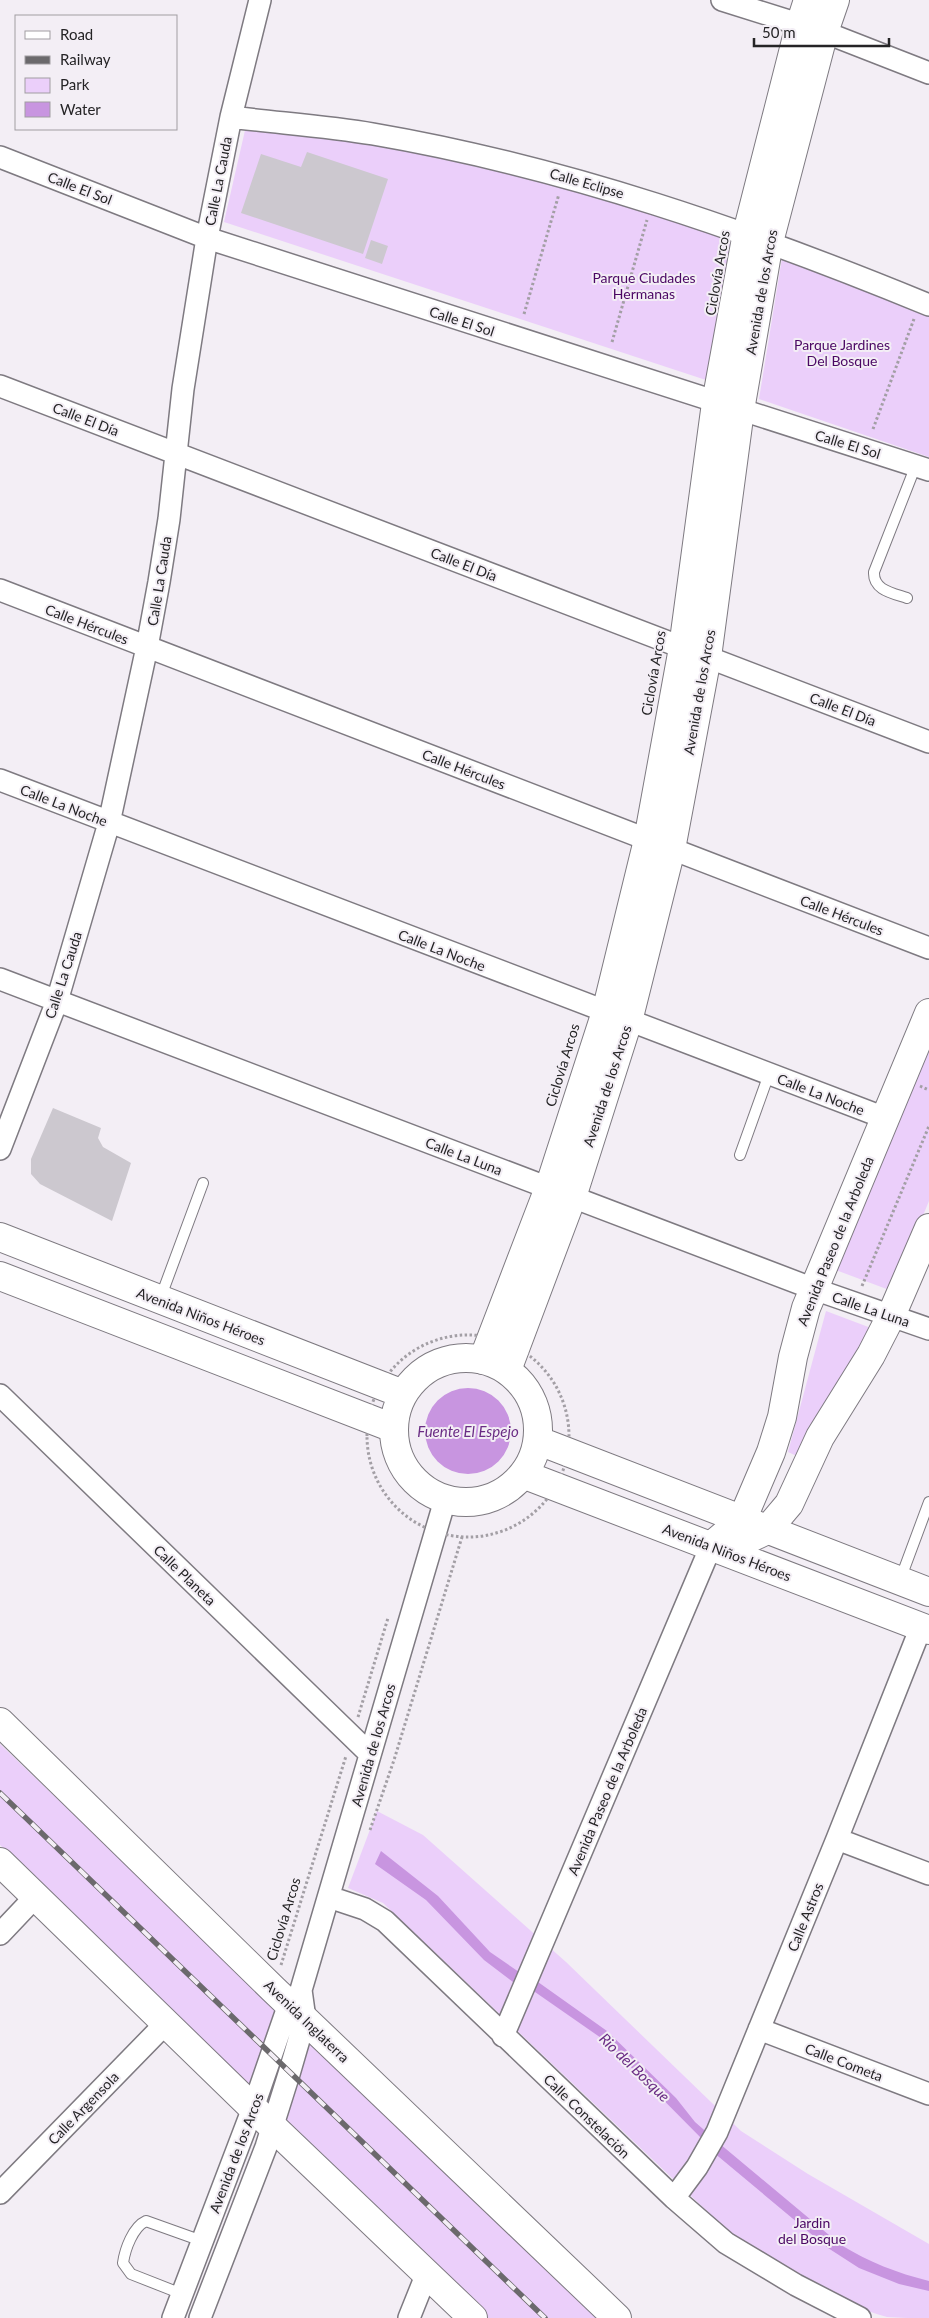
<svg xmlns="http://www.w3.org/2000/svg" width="929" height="2318" font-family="Lato,sans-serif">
	<rect width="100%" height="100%" fill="#f3eef5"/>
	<!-- green -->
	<path fill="#ebcffa" d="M246,126l135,19 214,49 139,45 -25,142 -485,-159z
		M783,252l146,60v145l-170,-58z
		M929,1041v160l-37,90 -59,-22z
		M826,1311l45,17 -72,129 -11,-5z
		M0,1744l599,574h-112l-487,-473z
		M377,1811l46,24 143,127 175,169 67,43 121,70v74c-13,0 -30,0 -42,-1 -56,-15 -107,-51 -155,-82l-349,-332 -35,-15z"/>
	<!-- water -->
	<path fill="#c895e0" d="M425 1431a43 43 0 1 1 86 0a43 43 0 1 1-86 0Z
		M381,1851l57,45 52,56 29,20 1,7 -7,3 -29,-22 -58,-60 -51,-36z
		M538,1982l69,49 69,67 19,24 16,14 -4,8 -103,-104 -69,-48 -6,-8z
		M720,2144l121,101c28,17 56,28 88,36v10l-30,-7 -40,-16 -31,-20 -115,-96z"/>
	<!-- building -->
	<path fill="#ccc8cf" d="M307,152l81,27 -25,75 -122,-41 20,-59 40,13z
		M371,240l17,6 -6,18 -17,-6z
		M53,1108l48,20 -3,10 5,9 28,16 -19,58 -72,-37 -9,-10v-15z"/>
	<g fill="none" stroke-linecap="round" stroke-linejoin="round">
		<!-- lane casing -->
		<g stroke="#7e7a81" stroke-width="12">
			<path id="lane" d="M907,598c-15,-5 -34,-8 -33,-26l42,-107
				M740,1155l29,-81
				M160,1299l43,-116
				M900,1580l29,-78
				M182,2294l-51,-20 -8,-11c2,-14 10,-36 23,-42l56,20"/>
		</g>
		<!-- street casing -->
		<g stroke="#7e7a81" stroke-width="24">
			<path id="street" d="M722,0l102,32 105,41
				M231,117c47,6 95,9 142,17 192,33 376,97 556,171
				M0,157l207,81 722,232
				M0,386l929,356
				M0,590l929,358
				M0,780l885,338
				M0,979l814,310 115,40
				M0,1149l57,-148 52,-178 38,-176 12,-65 10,-63 14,-130 24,-151 24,-121 29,-117
				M0,1395l370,359
				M837,1839l92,35
				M329,1897l36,12 20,12 289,277 52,45 70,42 64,33
				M0,1934l36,-38
				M759,2029l170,65
				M503,2036l208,-490
				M0,2193l166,-170
				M674,2198l23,-31 20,-35 120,-293 84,-212
				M173,2318l80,-210 36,-104 8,-9
				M200,2318l66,-171 23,-73 16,-55 -4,-29 144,-490
				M409,2318l18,-45"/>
		</g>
		<!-- secondary casing -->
		<g stroke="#7e7a81" stroke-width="30">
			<path id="secondary" d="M483,1360l66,-172 57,-176 42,-172 35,-192 33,-245 31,-170 53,-208 8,-25
				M507,1370l65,-173 56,-176 43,-172 36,-192 33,-247 29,-168 55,-210 11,-32
				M746,1540l21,-10 22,-26 31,-67 51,-82 20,-39 38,-88
				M711,1546l31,-26 29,-68 11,-35 11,-60 13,-49 123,-295
				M0,1722l273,267 344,329
				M0,1862l253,246 220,210"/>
		</g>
		<!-- primary casing -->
		<g stroke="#7e7a81" stroke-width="30">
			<path id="primary" d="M0,1237l403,157
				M0,1276l393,152
				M394 1430a72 72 0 1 1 144 0a72 72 0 1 1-144 0Z
				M539,1441l390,151
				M525,1475l404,155"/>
		</g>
		<!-- path -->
		<path stroke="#a39fa5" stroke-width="3" stroke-dasharray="2.5 2.5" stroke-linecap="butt" d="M524,314l35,-120
			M612,342l35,-122
			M873,429l41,-110
			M920,1086l9,4
			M862,1286l67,-160
			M367 1436a101 101 0 1 1 202 0a101 101 0 1 1-202 0Z
			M358,1717l30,-99
			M370,1830l24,-70 68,-223
			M281,1965l65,-209"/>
		<!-- lane -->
		<use href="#lane" stroke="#fff" stroke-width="10"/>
		<!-- street -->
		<use href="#street" stroke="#fff" stroke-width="21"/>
		<!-- secondary -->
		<use href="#secondary" stroke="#fff" stroke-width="28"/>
		<!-- primary -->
		<use href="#primary" stroke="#fff" stroke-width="28"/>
		<!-- rail casing -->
		<g stroke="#6b696c" stroke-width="5.5">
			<path id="rail" d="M0,1793l545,525"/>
		</g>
		<!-- rail -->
		<use href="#rail" stroke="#f3eef5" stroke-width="4" stroke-dasharray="11" stroke-linecap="butt"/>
	</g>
	<g text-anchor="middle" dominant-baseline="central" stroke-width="4" stroke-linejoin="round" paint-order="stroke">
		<!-- street labels -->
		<g font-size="14" fill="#252426" stroke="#f3eef5">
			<text transform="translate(218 181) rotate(-79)">Calle La Cauda</text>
			<text transform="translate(587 183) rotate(16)">Calle Eclipse</text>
			<text transform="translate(80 188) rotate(21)">Calle El Sol</text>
			<text transform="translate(717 273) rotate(-80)">Ciclovía Arcos</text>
			<text transform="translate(761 292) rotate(-80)">Avenida de los Arcos</text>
			<text transform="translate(462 321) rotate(18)">Calle El Sol</text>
			<text transform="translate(86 419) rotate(21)">Calle El Día</text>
			<text transform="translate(848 444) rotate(17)">Calle El Sol</text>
			<text transform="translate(464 564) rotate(21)">Calle El Día</text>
			<text transform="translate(159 581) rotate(-81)">Calle La Cauda</text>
			<text transform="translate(87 624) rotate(21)">Calle Hércules</text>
			<text transform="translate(653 673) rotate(-80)">Ciclovía Arcos</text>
			<text transform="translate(699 692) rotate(-80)">Avenida de los Arcos</text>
			<text transform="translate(843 709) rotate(21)">Calle El Día</text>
			<text transform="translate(464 769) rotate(21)">Calle Hércules</text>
			<text transform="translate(64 805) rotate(21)">Calle La Noche</text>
			<text transform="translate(842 915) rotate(21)">Calle Hércules</text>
			<text transform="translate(442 950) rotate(21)">Calle La Noche</text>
			<text transform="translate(63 975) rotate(-72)">Calle La Cauda</text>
			<text transform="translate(562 1065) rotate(-73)">Ciclovía Arcos</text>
			<text transform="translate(607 1086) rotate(-72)">Avenida de los Arcos</text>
			<text transform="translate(821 1094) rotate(21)">Calle La Noche</text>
			<text transform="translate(464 1156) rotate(21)">Calle La Luna</text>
			<text transform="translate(835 1241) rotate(-68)">Avenida Paseo de la Arboleda</text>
			<text transform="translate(871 1309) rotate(19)">Calle La Luna</text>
			<text transform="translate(201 1316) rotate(21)">Avenida Niños Héroes</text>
			<text transform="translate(727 1552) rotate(21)">Avenida Niños Héroes</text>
			<text transform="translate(185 1575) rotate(44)">Calle Planeta</text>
			<text transform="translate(373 1745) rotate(-74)">Avenida de los Arcos</text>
			<text transform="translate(607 1791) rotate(-67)">Avenida Paseo de la Arboleda</text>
			<text transform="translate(805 1917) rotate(-68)">Calle Astros</text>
			<text transform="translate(283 1919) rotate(-73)">Ciclovía Arcos</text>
			<text transform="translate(307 2021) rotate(44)">Avenida Inglaterra</text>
			<text transform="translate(844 2062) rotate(21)">Calle Cometa</text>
			<text transform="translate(83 2108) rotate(-46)">Calle Argensola</text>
			<text transform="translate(587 2116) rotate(44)">Calle Constelación</text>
			<text transform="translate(236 2153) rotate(-69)">Avenida de los Arcos</text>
		</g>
		<!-- park labels -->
		<g font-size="14" fill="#4b0764" stroke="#f3eef5">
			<text x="644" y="277">Parque Ciudades<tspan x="644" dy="16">Hermanas</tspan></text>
			<text x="842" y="344">Parque Jardines<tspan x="842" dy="16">Del Bosque</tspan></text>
			<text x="812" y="2222">Jardin<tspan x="812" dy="16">del Bosque</tspan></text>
		</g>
		<!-- water labels -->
		<g font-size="15" font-style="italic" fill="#6a2c84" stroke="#f3eef5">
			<text x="468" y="1431">Fuente El Espejo</text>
			<text transform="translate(635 2067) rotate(44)">Rio del Bosque</text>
		</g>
	</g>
	<!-- legend -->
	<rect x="15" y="15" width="162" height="115" fill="#f3eef5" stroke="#a19da2"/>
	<rect x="25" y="31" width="25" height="8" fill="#ffffff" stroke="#a19da2"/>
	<text x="60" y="40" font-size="15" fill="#252426">Road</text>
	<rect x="25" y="56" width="25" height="8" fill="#6b696c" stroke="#a19da2"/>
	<text x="60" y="65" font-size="15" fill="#252426">Railway</text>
	<rect x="25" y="78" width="25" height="15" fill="#ebcffa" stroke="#a19da2"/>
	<text x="60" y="90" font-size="15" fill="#252426">Park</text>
	<rect x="25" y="102" width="25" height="15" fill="#c895e0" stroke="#a19da2"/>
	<text x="60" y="115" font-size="15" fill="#252426">Water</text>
	<!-- scale -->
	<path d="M754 38v8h135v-8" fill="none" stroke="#252426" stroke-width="2.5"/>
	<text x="762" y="38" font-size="15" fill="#252426" stroke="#f3eef5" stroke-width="4" paint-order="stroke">50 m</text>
</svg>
